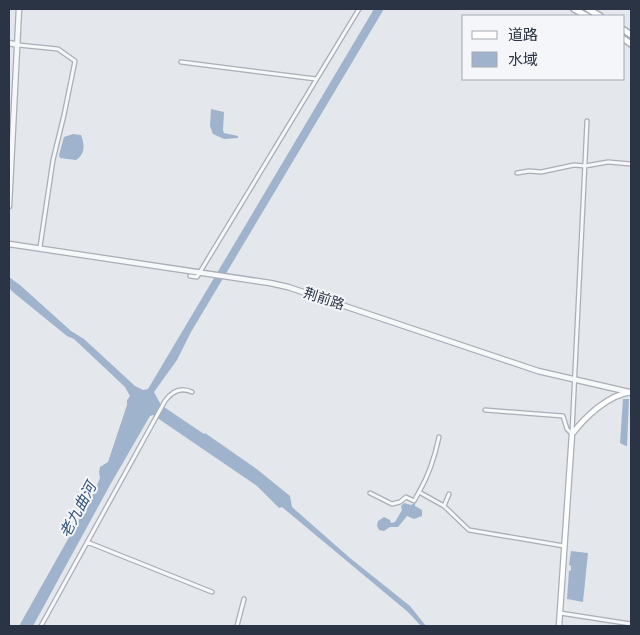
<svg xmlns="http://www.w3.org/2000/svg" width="640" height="635" font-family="Signika,'Noto Sans SC',sans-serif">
	<rect width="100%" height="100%" fill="#e4e7ec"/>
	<!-- water -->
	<path fill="#9fb4cc" d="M374,9h10l-193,323 -14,28 -23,32 7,13 43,29 1,-1 53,37 32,26 2,11 58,51 60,48 16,20h-5l-13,-14 -126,-105 -3,1 -22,-22 -104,-71 -3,1 -40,69 -77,141h-14l75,-133 6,-15 -1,-6 1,-5 8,-5 19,-57v-5l3,-4 -5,-9 -51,-48 -7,-3 -53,-43 -5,-5v-11l11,8 51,46 13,8 51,47 8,4 5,-1z
		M211,109l13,3 -1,18 1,3 14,3v2l-14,1 -11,-5 -3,-8z
		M73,134l8,1c4,10 4,19 -5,25l-16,-2 -1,-3 5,-18z
		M623,399h6l-2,47h-1l-6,-3z
		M404,503l7,2 4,-2v3l7,4v6l-8,3 -7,-3 -9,11h-8l-6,4 -5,-1 -2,-4 1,-5 6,-4 6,3 1,3 4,-1 7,-12 -1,-4z
		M571,551l17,2 -5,49 -16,-3 2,-28 2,-1v-4l-2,-1z"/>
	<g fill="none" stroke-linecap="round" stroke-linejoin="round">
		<!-- minor casing -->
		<g stroke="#a9aeb7" stroke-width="5.5">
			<path id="minor" d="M18,45l40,4 17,12 -11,54 -11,45 -13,87
				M181,62l135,17
				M517,173l12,-2 12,1 33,-7 11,1 23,-4 23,2
				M190,276l7,1 3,-5 159,-263
				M485,410l78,6 4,13 4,4
				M572,433l15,-312
				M419,492c10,-17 16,-36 20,-55
				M370,493l22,11 8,-2 6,-5 8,4 5,-9 25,14 25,24 95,16
				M444,506l5,-12
				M87,542l125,50
				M560,613l71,11
				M41,626l124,-225c7,-10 16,-14 27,-9
				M237,626l7,-27"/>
		</g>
		<!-- tertiary casing -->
		<g stroke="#a9aeb7" stroke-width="7">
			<path id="tertiary" d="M9,43l9,2
				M9,206l10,-197
				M9,244l261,39 18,4 250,84 91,21"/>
		</g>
		<!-- secondary casing -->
		<g stroke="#a9aeb7" stroke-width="7">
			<path id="secondary" d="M559,626l13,-192c14,-18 36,-39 59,-42"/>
		</g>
		<!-- primary casing -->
		<g stroke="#a3abb8" stroke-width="8">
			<path id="primary" d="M574,9l13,7
				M588,9l12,7
				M624,30l7,5
				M624,39l7,5"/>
		</g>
		<!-- minor -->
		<use href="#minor" stroke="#f7f8fa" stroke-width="3"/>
		<!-- tertiary -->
		<use href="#tertiary" stroke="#f7f8fa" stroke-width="4.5"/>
		<!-- secondary -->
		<use href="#secondary" stroke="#fff" stroke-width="4.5"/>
		<!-- primary -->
		<use href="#primary" stroke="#fff" stroke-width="5"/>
	</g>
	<g text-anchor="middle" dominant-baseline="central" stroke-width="4" stroke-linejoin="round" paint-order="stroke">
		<!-- street labels -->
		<g font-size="14" fill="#2b3445" stroke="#f4f6f9">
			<text transform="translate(324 299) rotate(18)">荆前路</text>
		</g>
		<!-- water labels -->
		<g font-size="15" font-style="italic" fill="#34527a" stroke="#f4f6f9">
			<text transform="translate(78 510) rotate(-62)">老九曲河</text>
		</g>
	</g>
	<!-- border -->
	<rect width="640" height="635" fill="none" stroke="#2b3445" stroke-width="20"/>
	<!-- legend -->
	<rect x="462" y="15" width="162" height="65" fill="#f4f6f9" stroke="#a4a8b1"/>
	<rect x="472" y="31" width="25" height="8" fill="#ffffff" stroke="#a4a8b1"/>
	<text x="508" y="40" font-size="15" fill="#2b3445">道路</text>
	<rect x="472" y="52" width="25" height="15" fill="#9fb4cc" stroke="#a4a8b1"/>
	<text x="508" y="65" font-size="15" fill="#2b3445">水域</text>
</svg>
